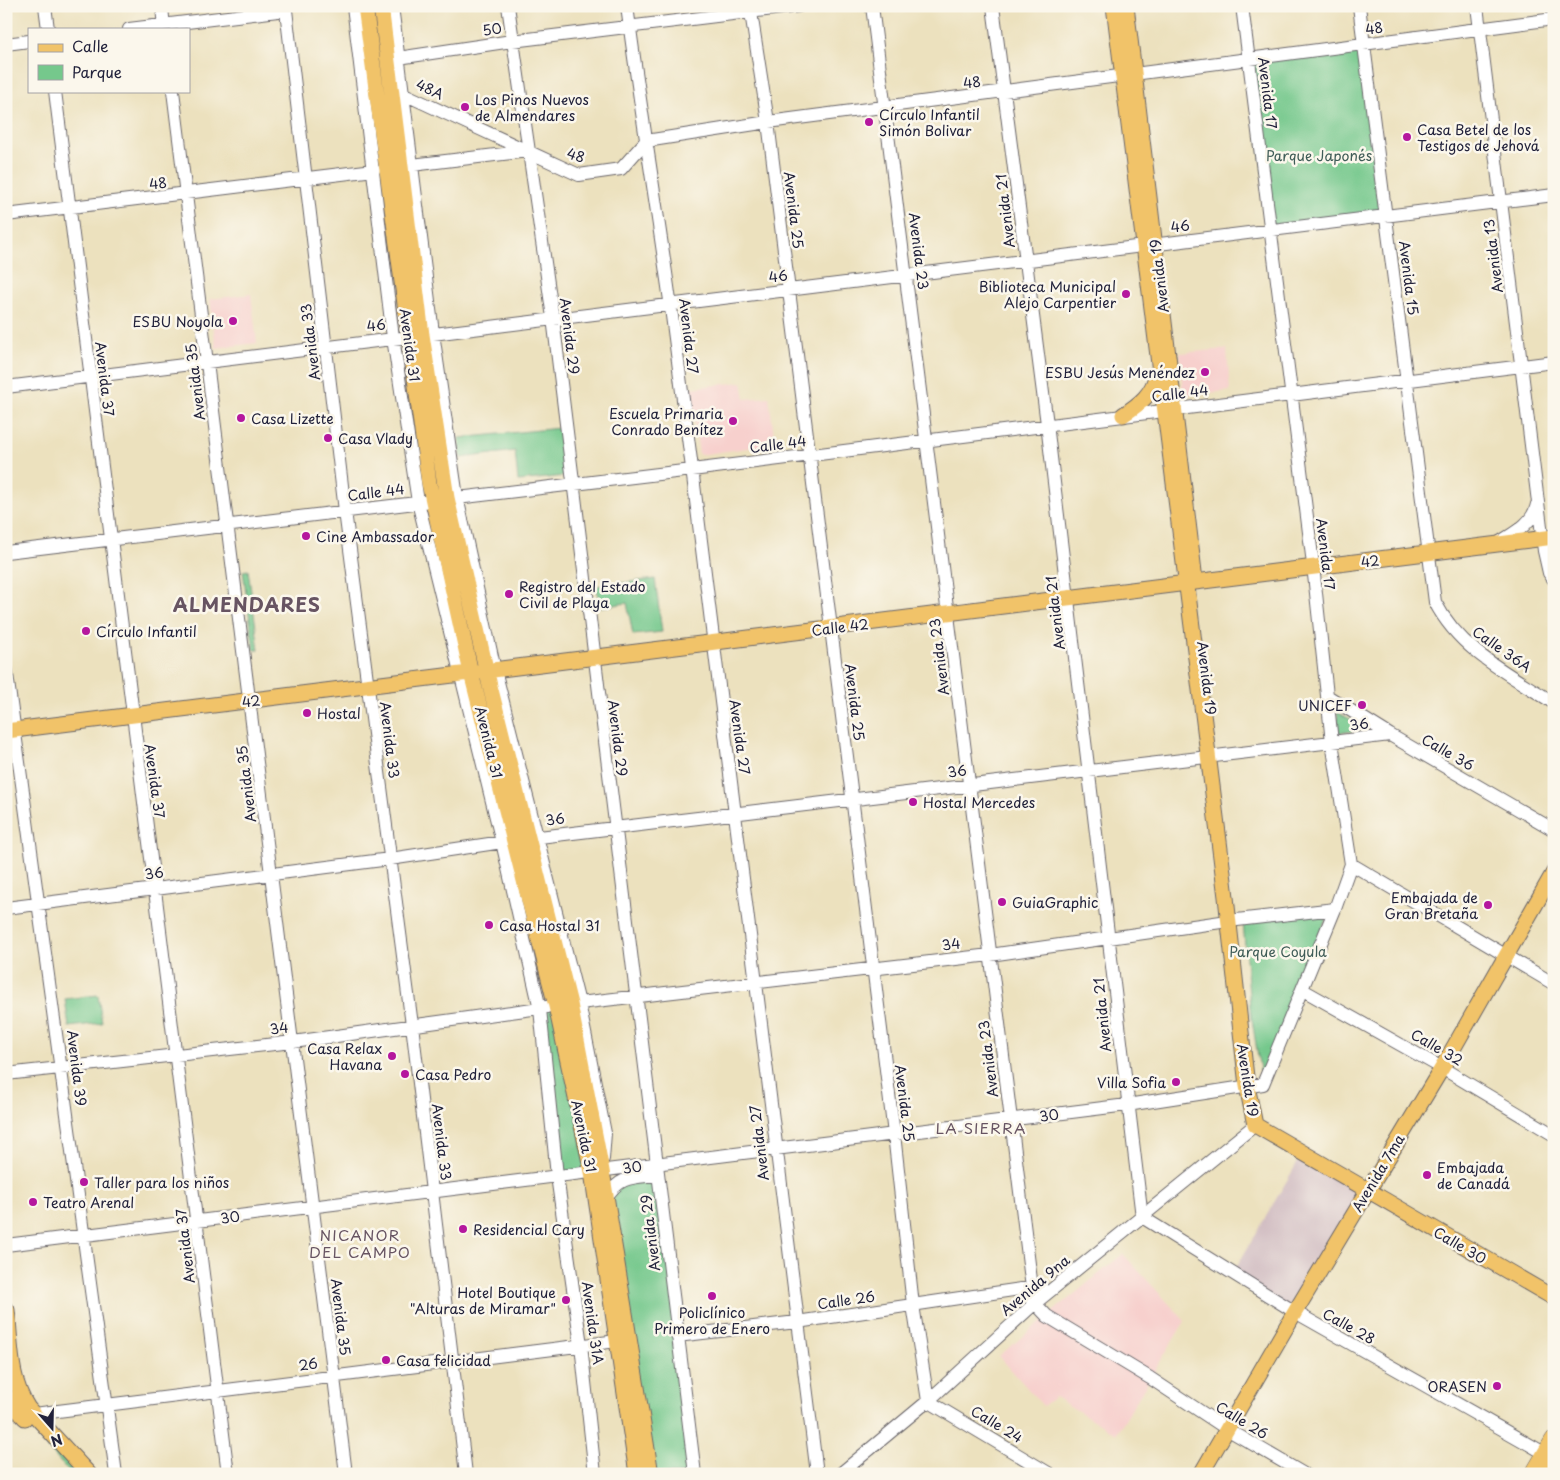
<svg xmlns="http://www.w3.org/2000/svg" width="1560" height="1480" font-family="'Playpen Sans',sans-serif">
	<rect width="100%" height="100%" fill="#fbf7ec"/>
	<filter id="ink" filterUnits="userSpaceOnUse"><feTurbulence type="fractalNoise" baseFrequency=".02" numOctaves="2"/><feDisplacementMap in="SourceGraphic" scale="10" xChannelSelector="R" yChannelSelector="G"/><feConvolveMatrix kernelMatrix="1 2 1 2 8 2 1 2 1" color-interpolation-filters="sRGB"/></filter>
	<filter id="wash" filterUnits="userSpaceOnUse"><feTurbulence type="fractalNoise" baseFrequency=".0096" numOctaves="4" result="noise"/><feDisplacementMap in="SourceGraphic" scale="20" xChannelSelector="R" yChannelSelector="G"/><feGaussianBlur stdDeviation="1.12" result="paint"/><feColorMatrix in="noise" values="0 0 0 0 0 0 0 0 0 0 0 0 0 0 0 0 0 1.4 0 .05"/><feComposite in="paint" operator="in"/></filter>
	<g filter="url(#wash)">
		<rect width="100%" height="100%" fill="#ece1be"/>
		<!-- built -->
		<path fill="#f7d0cd" d="M251,294l6,49 -41,5 -6,-49z
			M1227,349l3,42 -47,4 -3,-42z
			M742,382l3,17 24,-2 6,47 -76,11 -9,-67z
			M1123,1254l62,67 -69,113 -61,-37 -12,9 -44,-50z"/>
		<!-- industrial -->
		<path fill="#d2bec3" d="M1303,1153l64,38 -72,121 -62,-39z"/>
		<!-- green -->
		<path fill="#75c88c" stroke="#4c7564" d="M1364,44l21,172 -115,14 -21,-170z
			M560,428l5,48 -47,5 -3,-30 -54,7 -2,-20z
			M248,570l11,80h-5l-11,-79z
			M655,579l7,53 -29,3 -6,-32 -26,4 -5,-21z
			M1337,712l32,17 -30,4z
			M1329,912l-64,158h-5l-10,-63 -7,-85z
			M98,995l4,28 -33,4 -4,-28z
			M556,1006l36,166 -35,4 -17,-165z
			M658,1175l37,299h-44l-45,-276 14,-11z
			M19,1392l68,82h-16l-65,-73z"/>
	</g>
	<g filter="url(#ink)">
		<g fill="none" stroke-linecap="round" stroke-linejoin="round">
			<!-- minor casing -->
			<g stroke="#696569" stroke-width="14">
				<path id="minor" d="M45,6l3,23
					M162,6l2,23
					M353,6l40,332 25,164 84,340 38,167 17,167 24,169 14,129
					M392,6l41,327 24,164 38,173 84,333 26,130 -2,26
					M508,6l45,312 142,1156
					M627,6c13,101 30,201 44,302 52,388 95,777 146,1166
					M750,6l18,116 126,1012 19,171 15,96 122,73
					M872,6l162,1298
					M993,6l54,418 95,793 153,95 251,142
					M1359,6l76,596c25,49 74,72 119,101
					M1477,6l67,545 5,22 5,7
					M129,29l157,-19 59,501 67,514 54,449
					M6,44l23,-3
					M398,58l114,-17 287,-35
					M55,91l173,1383
					M173,91c60,461 113,922 173,1383
					M402,93l177,82 42,-6 25,-28 122,-19 786,-103
					M412,165l116,-14
					M6,215l368,-45
					M6,387l1548,-192
					M1498,543c16,-10 35,-19 39,-39
					M6,552l686,-82 862,-108
					M6,667l110,807
					M1329,697l61,38 164,95
					M531,838l859,-103
					M1351,864l203,120
					M6,908l384,-49 119,-18
					M1303,990l139,78 112,67
					M571,1004l419,-49 238,-34 107,-12
					M6,1074l287,-32 254,-35
					M606,1198c14,-23 27,-20 52,-23
					M6,1245l1121,-140 136,-21 72,-175 16,-45 -19,-122 -20,-186 -70,-550
					M1030,1298l17,18 103,62 77,51 77,45
					M677,1336l120,-14 244,-36
					M34,1414l583,-73
					M840,1474l88,-73 106,-97 221,-179"/>
			</g>
			<!-- major casing -->
			<g stroke="#696569" stroke-width="17">
				<path id="major" d="M365,6l64,477 42,190 85,333 36,166 45,302
					M381,6l41,329 25,163 43,188 80,318 32,167 49,303
					M1114,6l112,891 21,189 8,39
					M1126,6l68,566
					M1123,415c17,-11 30,-21 34,-42
					M6,731l1548,-194
					M1255,1125l299,173
					M7,1310c4,34 2,69 21,98l61,66
					M6,1397l19,21
					M1201,1474l94,-162 147,-244 112,-196"/>
			</g>
			<!-- highway casing -->
			<g stroke="#696569" stroke-width="19">
				<path id="highway" d="M1534,1474l20,-34"/>
			</g>
			<!-- minor -->
			<use href="#minor" stroke="#fff" stroke-width="12"/>
			<!-- major -->
			<use href="#major" stroke="#f1c369" stroke-width="15"/>
			<!-- highway -->
			<use href="#highway" stroke="#f1c369" stroke-width="18"/>
		</g>
	</g>
	<!-- markers -->
	<g fill="#b5179e" stroke="#fbf7ec" stroke-width="2">
		<circle cx="465" cy="107" r="5"/>
		<circle cx="869" cy="122" r="5"/>
		<circle cx="1407" cy="137" r="5"/>
		<circle cx="1126" cy="294" r="5"/>
		<circle cx="233" cy="321" r="5"/>
		<circle cx="1205" cy="372" r="5"/>
		<circle cx="241" cy="418" r="5"/>
		<circle cx="733" cy="421" r="5"/>
		<circle cx="328" cy="438" r="5"/>
		<circle cx="306" cy="536" r="5"/>
		<circle cx="509" cy="594" r="5"/>
		<circle cx="86" cy="631" r="5"/>
		<circle cx="1362" cy="705" r="5"/>
		<circle cx="307" cy="713" r="5"/>
		<circle cx="913" cy="802" r="5"/>
		<circle cx="1002" cy="902" r="5"/>
		<circle cx="1488" cy="905" r="5"/>
		<circle cx="489" cy="925" r="5"/>
		<circle cx="392" cy="1056" r="5"/>
		<circle cx="405" cy="1074" r="5"/>
		<circle cx="1176" cy="1082" r="5"/>
		<circle cx="1427" cy="1175" r="5"/>
		<circle cx="84" cy="1182" r="5"/>
		<circle cx="33" cy="1202" r="5"/>
		<circle cx="463" cy="1229" r="5"/>
		<circle cx="712" cy="1296" r="5"/>
		<circle cx="566" cy="1300" r="5"/>
		<circle cx="386" cy="1360" r="5"/>
		<circle cx="1497" cy="1386" r="5"/>
	</g>
	<g text-anchor="middle" dominant-baseline="central" stroke-width="5" stroke-linejoin="round" paint-order="stroke">
		<!-- street labels -->
		<g font-size="14" fill="#22223b" stroke="#fbf7ec">
			<text transform="translate(1374 28) rotate(-8)">48</text>
			<text transform="translate(492 29) rotate(-8)">50</text>
			<text transform="translate(972 82) rotate(-7)">48</text>
			<text transform="translate(430 89) rotate(25)">48A</text>
			<text transform="translate(1268 93) rotate(83)">Avenida 17</text>
			<text transform="translate(576 155) rotate(18)">48</text>
			<text transform="translate(158 183) rotate(-7)">48</text>
			<text transform="translate(794 210) rotate(83)">Avenida 25</text>
			<text transform="translate(1005 211) rotate(-97)">Avenida 21</text>
			<text transform="translate(1180 226) rotate(-7)">46</text>
			<text transform="translate(919 251) rotate(83)">Avenida 23</text>
			<text transform="translate(1493 256) rotate(-97)">Avenida 13</text>
			<text transform="translate(778 276) rotate(-7)">46</text>
			<text transform="translate(1159 276) rotate(-97)">Avenida 19</text>
			<text transform="translate(1409 278) rotate(83)">Avenida 15</text>
			<text transform="translate(376 325) rotate(-7)">46</text>
			<text transform="translate(570 336) rotate(83)">Avenida 29</text>
			<text transform="translate(689 336) rotate(83)">Avenida 27</text>
			<text transform="translate(310 342) rotate(-97)">Avenida 33</text>
			<text transform="translate(410 345) rotate(82)">Avenida 31</text>
			<text transform="translate(105 379) rotate(83)">Avenida 37</text>
			<text transform="translate(195 382) rotate(-97)">Avenida 35</text>
			<text transform="translate(1180 393) rotate(-7)">Calle 44</text>
			<text transform="translate(778 444) rotate(-7)">Calle 44</text>
			<text transform="translate(376 492) rotate(-7)">Calle 44</text>
			<text transform="translate(1326 554) rotate(83)">Avenida 17</text>
			<text transform="translate(1370 561) rotate(-7)">42</text>
			<text transform="translate(1055 613) rotate(-97)">Avenida 21</text>
			<text transform="translate(840 627) rotate(-7)">Calle 42</text>
			<text transform="translate(1502 649) rotate(35)">Calle 36A</text>
			<text transform="translate(939 657) rotate(-97)">Avenida 23</text>
			<text transform="translate(1207 678) rotate(83)">Avenida 19</text>
			<text transform="translate(251 701) rotate(-7)">42</text>
			<text transform="translate(855 702) rotate(83)">Avenida 25</text>
			<text transform="translate(1359 724) rotate(-7)">36</text>
			<text transform="translate(740 737) rotate(82)">Avenida 27</text>
			<text transform="translate(618 738) rotate(83)">Avenida 29</text>
			<text transform="translate(390 740) rotate(83)">Avenida 33</text>
			<text transform="translate(489 742) rotate(76)">Avenida 31</text>
			<text transform="translate(1448 752) rotate(30)">Calle 36</text>
			<text transform="translate(957 771) rotate(-7)">36</text>
			<text transform="translate(155 781) rotate(82)">Avenida 37</text>
			<text transform="translate(246 784) rotate(-97)">Avenida 35</text>
			<text transform="translate(555 819) rotate(-7)">36</text>
			<text transform="translate(154 873) rotate(-7)">36</text>
			<text transform="translate(951 944) rotate(-7)">34</text>
			<text transform="translate(1102 1015) rotate(-96)">Avenida 21</text>
			<text transform="translate(279 1028) rotate(-7)">34</text>
			<text transform="translate(1437 1047) rotate(30)">Calle 32</text>
			<text transform="translate(988 1059) rotate(-97)">Avenida 23</text>
			<text transform="translate(77 1068) rotate(83)">Avenida 39</text>
			<text transform="translate(1248 1080) rotate(81)">Avenida 19</text>
			<text transform="translate(905 1103) rotate(83)">Avenida 25</text>
			<text transform="translate(1049 1115) rotate(-7)">30</text>
			<text transform="translate(584 1136) rotate(78)">Avenida 31</text>
			<text transform="translate(442 1142) rotate(83)">Avenida 33</text>
			<text transform="translate(759 1143) rotate(-97)">Avenida 27</text>
			<text transform="translate(632 1167) rotate(-7)">30</text>
			<text transform="translate(1378 1173) rotate(-59)">Avenida 7ma</text>
			<text transform="translate(230 1217) rotate(-7)">30</text>
			<text transform="translate(650 1233) rotate(-97)">Avenida 29</text>
			<text transform="translate(1460 1245) rotate(30)">Calle 30</text>
			<text transform="translate(185 1246) rotate(-97)">Avenida 37</text>
			<text transform="translate(1035 1285) rotate(-40)">Avenida 9na</text>
			<text transform="translate(846 1300) rotate(-8)">Calle 26</text>
			<text transform="translate(341 1317) rotate(83)">Avenida 35</text>
			<text transform="translate(593 1323) rotate(82)">Avenida 31A</text>
			<text transform="translate(1349 1326) rotate(29)">Calle 28</text>
			<text transform="translate(308 1364) rotate(-7)">26</text>
			<text transform="translate(1242 1420) rotate(31)">Calle 26</text>
			<text transform="translate(997 1424) rotate(31)">Calle 24</text>
		</g>
		<!-- poi labels -->
		<g font-size="14" fill="#22223b" stroke="#fbf7ec" text-anchor="start">
			<text x="475" y="99">Los Pinos Nuevos<tspan x="475" dy="16">de Almendares</tspan></text>
			<text x="879" y="114">Círculo Infantil<tspan x="879" dy="16">Simón Bolivar</tspan></text>
			<text x="1417" y="129">Casa Betel de los<tspan x="1417" dy="16">Testigos de Jehová</tspan></text>
			<text x="1116" y="286" text-anchor="end">Biblioteca Municipal<tspan x="1116" dy="16">Alejo Carpentier</tspan></text>
			<text x="223" y="321" text-anchor="end">ESBU Noyola</text>
			<text x="1195" y="372" text-anchor="end">ESBU Jesús Menéndez</text>
			<text x="723" y="413" text-anchor="end">Escuela Primaria<tspan x="723" dy="16">Conrado Benítez</tspan></text>
			<text x="251" y="418">Casa Lizette</text>
			<text x="338" y="438">Casa Vlady</text>
			<text x="316" y="536">Cine Ambassador</text>
			<text x="519" y="586">Registro del Estado<tspan x="519" dy="16">Civil de Playa</tspan></text>
			<text x="96" y="631">Círculo Infantil</text>
			<text x="1352" y="705" text-anchor="end">UNICEF</text>
			<text x="317" y="713">Hostal</text>
			<text x="923" y="802">Hostal Mercedes</text>
			<text x="1478" y="897" text-anchor="end">Embajada de<tspan x="1478" dy="16">Gran Bretaña</tspan></text>
			<text x="1012" y="902">GuiaGraphic</text>
			<text x="499" y="925">Casa Hostal 31</text>
			<text x="382" y="1048" text-anchor="end">Casa Relax<tspan x="382" dy="16">Havana</tspan></text>
			<text x="415" y="1074">Casa Pedro</text>
			<text x="1166" y="1082" text-anchor="end">Villa Sofia</text>
			<text x="1437" y="1167">Embajada<tspan x="1437" dy="16">de Canadá</tspan></text>
			<text x="94" y="1182">Taller para los niños</text>
			<text x="43" y="1202">Teatro Arenal</text>
			<text x="473" y="1229">Residencial Cary</text>
			<text x="556" y="1292" text-anchor="end">Hotel Boutique<tspan x="556" dy="16">"Alturas de Miramar"</tspan></text>
			<text x="712" y="1312" text-anchor="middle">Policlínico<tspan x="712" dy="16">Primero de Enero</tspan></text>
			<text x="396" y="1360">Casa felicidad</text>
			<text x="1487" y="1386" text-anchor="end">ORASEN</text>
		</g>
		<!-- park labels -->
		<g font-size="14" fill="#3f5c57" stroke="#fbf7ec">
			<text x="1319" y="155">Parque Japonés</text>
			<text x="1278" y="951">Parque Coyula</text>
		</g>
		<!-- neighbourhood labels -->
		<g font-size="15" letter-spacing="1" fill="#675462" stroke="#fbf7ec">
			<text x="981" y="1127">LA SIERRA</text>
			<text x="360" y="1234">NICANOR<tspan x="360" dy="17">DEL CAMPO</tspan></text>
		</g>
		<!-- district labels -->
		<g font-size="19" font-weight="bold" letter-spacing="1" fill="#675462" stroke="#fbf7ec">
			<text x="247" y="604">ALMENDARES</text>
		</g>
	</g>
	<!-- margin -->
	<rect width="1560" height="1480" fill="none" stroke="#fbf7ec" stroke-width="25"/>
	<!-- legend -->
	<rect x="28" y="28" width="162" height="65" fill="#fbf7ec" stroke="#a4a2a5"/>
	<rect x="38" y="44" width="25" height="8" fill="#f1c369" stroke="#a4a2a5"/>
	<text x="72" y="52" font-size="15" fill="#22223b">Calle</text>
	<rect x="38" y="65" width="25" height="15" fill="#75c88c" stroke="#a4a2a5"/>
	<text x="72" y="78" font-size="15" fill="#22223b">Parque</text>
	<!-- north arrow -->
	<g transform="translate(52 1428) rotate(160)" stroke="#fbf7ec" stroke-width="4" paint-order="stroke">
	<path d="M0-4L9 19L0 12L-9 19Z" fill="#22223b"/>
	<text y="-8" font-size="14" font-weight="bold" text-anchor="middle" fill="#22223b">N</text>
	</g>
</svg>
